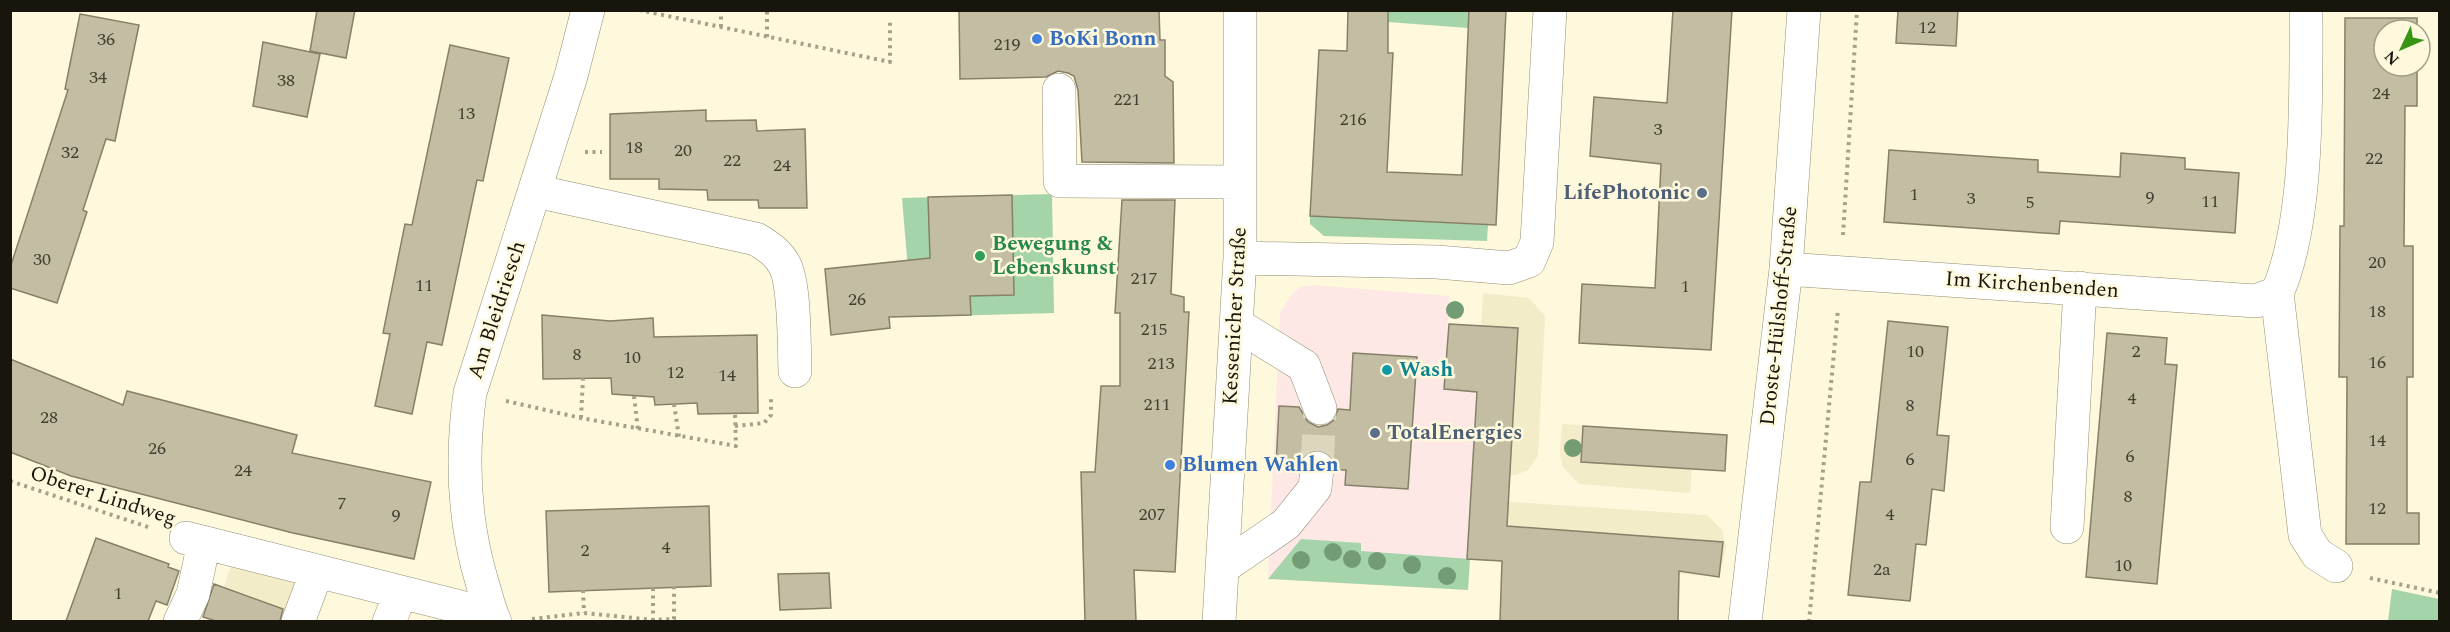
<svg xmlns="http://www.w3.org/2000/svg" width="2450" height="632" font-family="Spectral,serif">
	<rect width="100%" height="100%" fill="#fef8dc"/>
	<!-- commercial -->
	<path fill="#fde8e6" d="M1314,285l135,11 -3,66 33,2 -10,159 -1,67 -200,-11 12,-266 12,-19 9,-7z"/>
	<!-- built -->
	<path fill="#f3ecc9" d="M1483,293l46,5 16,18 -7,140 -10,14 -12,5 -44,-3z
		M1562,424l132,9 -4,60 -111,-9 -16,-17 -3,-13z
		M1470,499l237,16 15,15 4,18 -7,29 -252,-19z
		M234,558l67,24 -15,39 -74,-1z"/>
	<!-- green -->
	<path fill="#a5d4ab" d="M1388,11h81l-1,17 -80,-6z
		M1052,194l2,119 -142,4 -10,-119z
		M1310,216l178,9 -1,16 -163,-5 -14,-12z
		M1301,539l60,4v8l109,8 -2,31 -200,-11z
		M2392,589l47,10v22h-51z"/>
	<!-- building -->
	<path fill="#c3bea3" stroke="#858067" stroke-width="1.5" d="M317,10h38l-9,48 -36,-7z
		M959,10h200l1,30h5v36l8,6 1,81 -92,-1 -4,-72 -4,-14 -6,-3 -10,-2 -12,6 -86,2z
		M1348,10h40v43h5l-6,119 75,3 7,-165h37l-10,215 -186,-9 9,-166 28,1z
		M1673,10h59l-21,340 -132,-7 3,-59 73,4 6,-124 -71,-8 4,-59 73,6z
		M1898,10h60l-2,36 -60,-3z
		M80,14l59,11 -24,116 -9,-2 -23,71 4,2 -30,91 -47,-15v-20l58,-178 -3,-1z
		M2345,18h72v12h-33v36h33v40h-12l-1,140h9v131h-6v136h12v31h-73l1,-167h-8l1,-151h4z
		M263,42l57,12 -13,63 -54,-11z
		M450,45l59,13 -26,123 -6,-1 -35,165 -15,-3 -15,72 -37,-8 15,-72 -7,-1 22,-109 7,1z
		M706,110v11l50,-1 1,11 48,-2 2,79h-48l-1,-8h-50l-1,-10 -48,-1v-10h-49v-65z
		M1889,150l149,10v12l82,5 1,-24 64,5v11l54,4 -4,60 -175,-12 -1,13 -175,-12z
		M1012,195l2,100 -44,1 1,19 -82,2 1,11 -59,7 -6,-66 105,-11 -2,-61z
		M1122,200h53l-4,94 13,3v15h5l-14,260 -41,-2 2,51h-51l-4,-149h14l6,-86h19v-73h-5z
		M542,315l68,6 43,-3 1,19 103,-2 1,78 -60,1 -1,-11 -42,2 -1,-8 -42,-3 -1,-16 -68,1z
		M1888,321l60,6 -11,108 12,1 -5,55 -12,-2 -6,56 -10,-1 -6,57 -62,-6 12,-113h11z
		M1449,324l69,4 -11,198 216,16 -4,35 -40,-6 -1,50h-178l2,-60 -35,-2 10,-167 -33,-3z
		M2107,333l60,5 -2,26 12,1 -20,219 -71,-7z
		M1353,353l64,4 -9,132 -63,-4 1,-15h-10l-2,-10 -6,-7 -9,-4 -9,2 -8,6 -4,10 -22,-1 3,-60 20,1 9,15 10,5 9,-2 7,-5 4,-11 12,1z
		M10,359l113,46 4,-14 170,44 -5,18 139,29 -17,77 -121,-26 -222,-57 -61,-24z
		M1583,426l144,9 -2,36 -144,-9z
		M709,506l2,80 -162,6 -3,-81z
		M96,538l73,26 -1,3 11,4 -12,34 -11,-4 -8,20h-82z
		M829,573l2,35 -51,2 -2,-36z
		M214,584l69,25 -3,12h-64l-13,-4z"/>
	<g fill="none" stroke-linecap="round" stroke-linejoin="round">
		<!-- minor-tunnel -->
		<path stroke="#dcd6bd" stroke-width="33" stroke-dasharray="33 16" stroke-linecap="butt" d="M1317,468l3,-60"/>
		<!-- minor casing -->
		<g stroke="#938d74" stroke-width="34">
			<path id="minor" d="M2306,10c0,79 3,213 -29,283l28,242 12,19 19,12
				M1059,90l1,91 179,1
				M535,191l221,48c12,7 24,15 30,29 9,22 8,77 9,103
				M1240,258l197,4 72,6 20,-7 8,-19 13,-232
				M1786,269l470,32 21,-8
				M1236,324l68,42 16,42
				M2067,527l13,-239
				M186,538l306,77
				M1222,568l64,-44 29,-36 2,-20
				M180,622l13,-28 11,-51
				M298,622l19,-51
				M389,622l12,-30
				M495,622c-6,-13 -9,-27 -13,-40 -19,-63 -21,-125 -12,-189l101,-317 17,-66
				M1219,622l21,-364v-248
				M1745,622l41,-353 18,-259"/>
		</g>
		<!-- path -->
		<path stroke="#a5a08b" stroke-width="4" stroke-dasharray="3 4.5" stroke-linecap="butt" d="M639,10l251,52v-42
			M721,27v-17
			M767,37v-27
			M585,152h17
			M1843,235l14,-225
			M634,396l4,34
			M506,401l75,17 155,28 -1,-32
			M674,404l5,33
			M581,418l2,-40
			M735,426l29,-3 7,-8v-17
			M10,481l141,47
			M2370,578l70,15
			M653,588v32
			M583,590l1,23
			M532,619l52,-6 69,7 21,-1v-32
			M1809,622l29,-313"/>
		<!-- minor -->
		<use href="#minor" stroke="#fff" stroke-width="33"/>
	</g>
	<!-- trees -->
	<g fill="#739c74">
		<circle cx="1455" cy="310" r="9"/>
		<circle cx="1573" cy="448" r="9"/>
		<circle cx="1333" cy="552" r="9"/>
		<circle cx="1352" cy="559" r="9"/>
		<circle cx="1301" cy="560" r="9"/>
		<circle cx="1377" cy="561" r="9"/>
		<circle cx="1412" cy="565" r="9"/>
		<circle cx="1447" cy="576" r="9"/>
	</g>
	<!-- markers -->
	<g fill="#3f7fe0" stroke="#fef8dc" stroke-width="2">
		<circle cx="1037" cy="39" r="6"/>
		<circle cx="1170" cy="465" r="6"/>
	</g>
	<g fill="#5c6f8a" stroke="#fef8dc" stroke-width="2">
		<circle cx="1702" cy="193" r="6"/>
		<circle cx="1375" cy="433" r="6"/>
	</g>
	<circle fill="#2e9e5b" stroke="#fef8dc" stroke-width="2" cx="980" cy="256" r="6"/>
	<circle fill="#0f9aa8" stroke="#fef8dc" stroke-width="2" cx="1387" cy="370" r="6"/>
	<g text-anchor="middle" dominant-baseline="central" stroke-width="5" stroke-linejoin="round" paint-order="stroke">
		<!-- number labels -->
		<g font-size="18" fill="#434032">
			<text x="1927" y="27">12</text>
			<text x="106" y="39">36</text>
			<text x="1007" y="44">219</text>
			<text x="98" y="77">34</text>
			<text x="286" y="80">38</text>
			<text x="2381" y="93">24</text>
			<text x="1127" y="99">221</text>
			<text x="466" y="113">13</text>
			<text x="1353" y="119">216</text>
			<text x="1658" y="129">3</text>
			<text x="634" y="147">18</text>
			<text x="683" y="150">20</text>
			<text x="70" y="152">32</text>
			<text x="2374" y="158">22</text>
			<text x="732" y="160">22</text>
			<text x="782" y="165">24</text>
			<text x="1914" y="194">1</text>
			<text x="2150" y="197">9</text>
			<text x="1971" y="198">3</text>
			<text x="2210" y="201">11</text>
			<text x="2030" y="202">5</text>
			<text x="42" y="259">30</text>
			<text x="2377" y="262">20</text>
			<text x="1144" y="278">217</text>
			<text x="424" y="285">11</text>
			<text x="1685" y="286">1</text>
			<text x="857" y="299">26</text>
			<text x="2377" y="311">18</text>
			<text x="1154" y="329">215</text>
			<text x="1915" y="351">10</text>
			<text x="2136" y="351">2</text>
			<text x="577" y="354">8</text>
			<text x="632" y="357">10</text>
			<text x="2377" y="362">16</text>
			<text x="1161" y="363">213</text>
			<text x="675" y="372">12</text>
			<text x="727" y="375">14</text>
			<text x="2132" y="398">4</text>
			<text x="1157" y="404">211</text>
			<text x="1910" y="405">8</text>
			<text x="49" y="417">28</text>
			<text x="2377" y="440">14</text>
			<text x="157" y="448">26</text>
			<text x="2130" y="456">6</text>
			<text x="1910" y="459">6</text>
			<text x="243" y="470">24</text>
			<text x="2128" y="496">8</text>
			<text x="342" y="503">7</text>
			<text x="2377" y="508">12</text>
			<text x="1152" y="514">207</text>
			<text x="1890" y="514">4</text>
			<text x="396" y="515">9</text>
			<text x="666" y="547">4</text>
			<text x="585" y="550">2</text>
			<text x="2123" y="565">10</text>
			<text x="1882" y="569">2a</text>
			<text x="118" y="593">1</text>
		</g>
		<!-- shop labels -->
		<g font-size="21" font-weight="bold" fill="#366cbe" stroke="#fef8dc" text-anchor="start">
			<text x="1049" y="39">BoKi Bonn</text>
			<text x="1182" y="465">Blumen Wahlen</text>
		</g>
		<!-- service labels -->
		<g font-size="21" font-weight="bold" fill="#4e5e75" stroke="#fef8dc" text-anchor="end">
			<text x="1690" y="193">LifePhotonic</text>
			<text x="1387" y="433" text-anchor="start">TotalEnergies</text>
		</g>
		<!-- leisure labels -->
		<g font-size="21" font-weight="bold" fill="#27864d" stroke="#fef8dc" text-anchor="start">
			<text x="992" y="244">Bewegung &amp;<tspan x="992" dy="24">Lebenskunst</tspan></text>
		</g>
		<!-- street labels -->
		<g font-size="21" fill="#18160c" stroke="#fef8dc">
			<text transform="translate(2032 285) rotate(4)">Im Kirchenbenden</text>
			<text transform="translate(497 310) rotate(-72)">Am Bleidriesch</text>
			<text transform="translate(1235 316) rotate(-87)">Kessenicher Straße</text>
			<text transform="translate(1779 316) rotate(-84)">Droste-Hülshoff-Straße</text>
			<text transform="translate(103 496) rotate(18)">Oberer Lindweg</text>
		</g>
		<!-- culture labels -->
		<g font-size="21" font-weight="bold" fill="#0d838f" stroke="#fef8dc" text-anchor="start">
			<text x="1399" y="370">Wash</text>
		</g>
	</g>
	<!-- border -->
	<rect width="2450" height="632" fill="none" stroke="#18160c" stroke-width="24"/>
	<!-- north arrow -->
	<g transform="translate(2402 48) rotate(226)"><circle r="28" fill="#fef8dc" stroke="#a29e89" stroke-width="1.5"/>
	<path d="M0-4.5L10 22L0 15L-10 22Z" fill="#369513"/>
	<text y="-9" font-size="16" font-weight="bold" text-anchor="middle" fill="#18160c">N</text>
	</g>
</svg>
